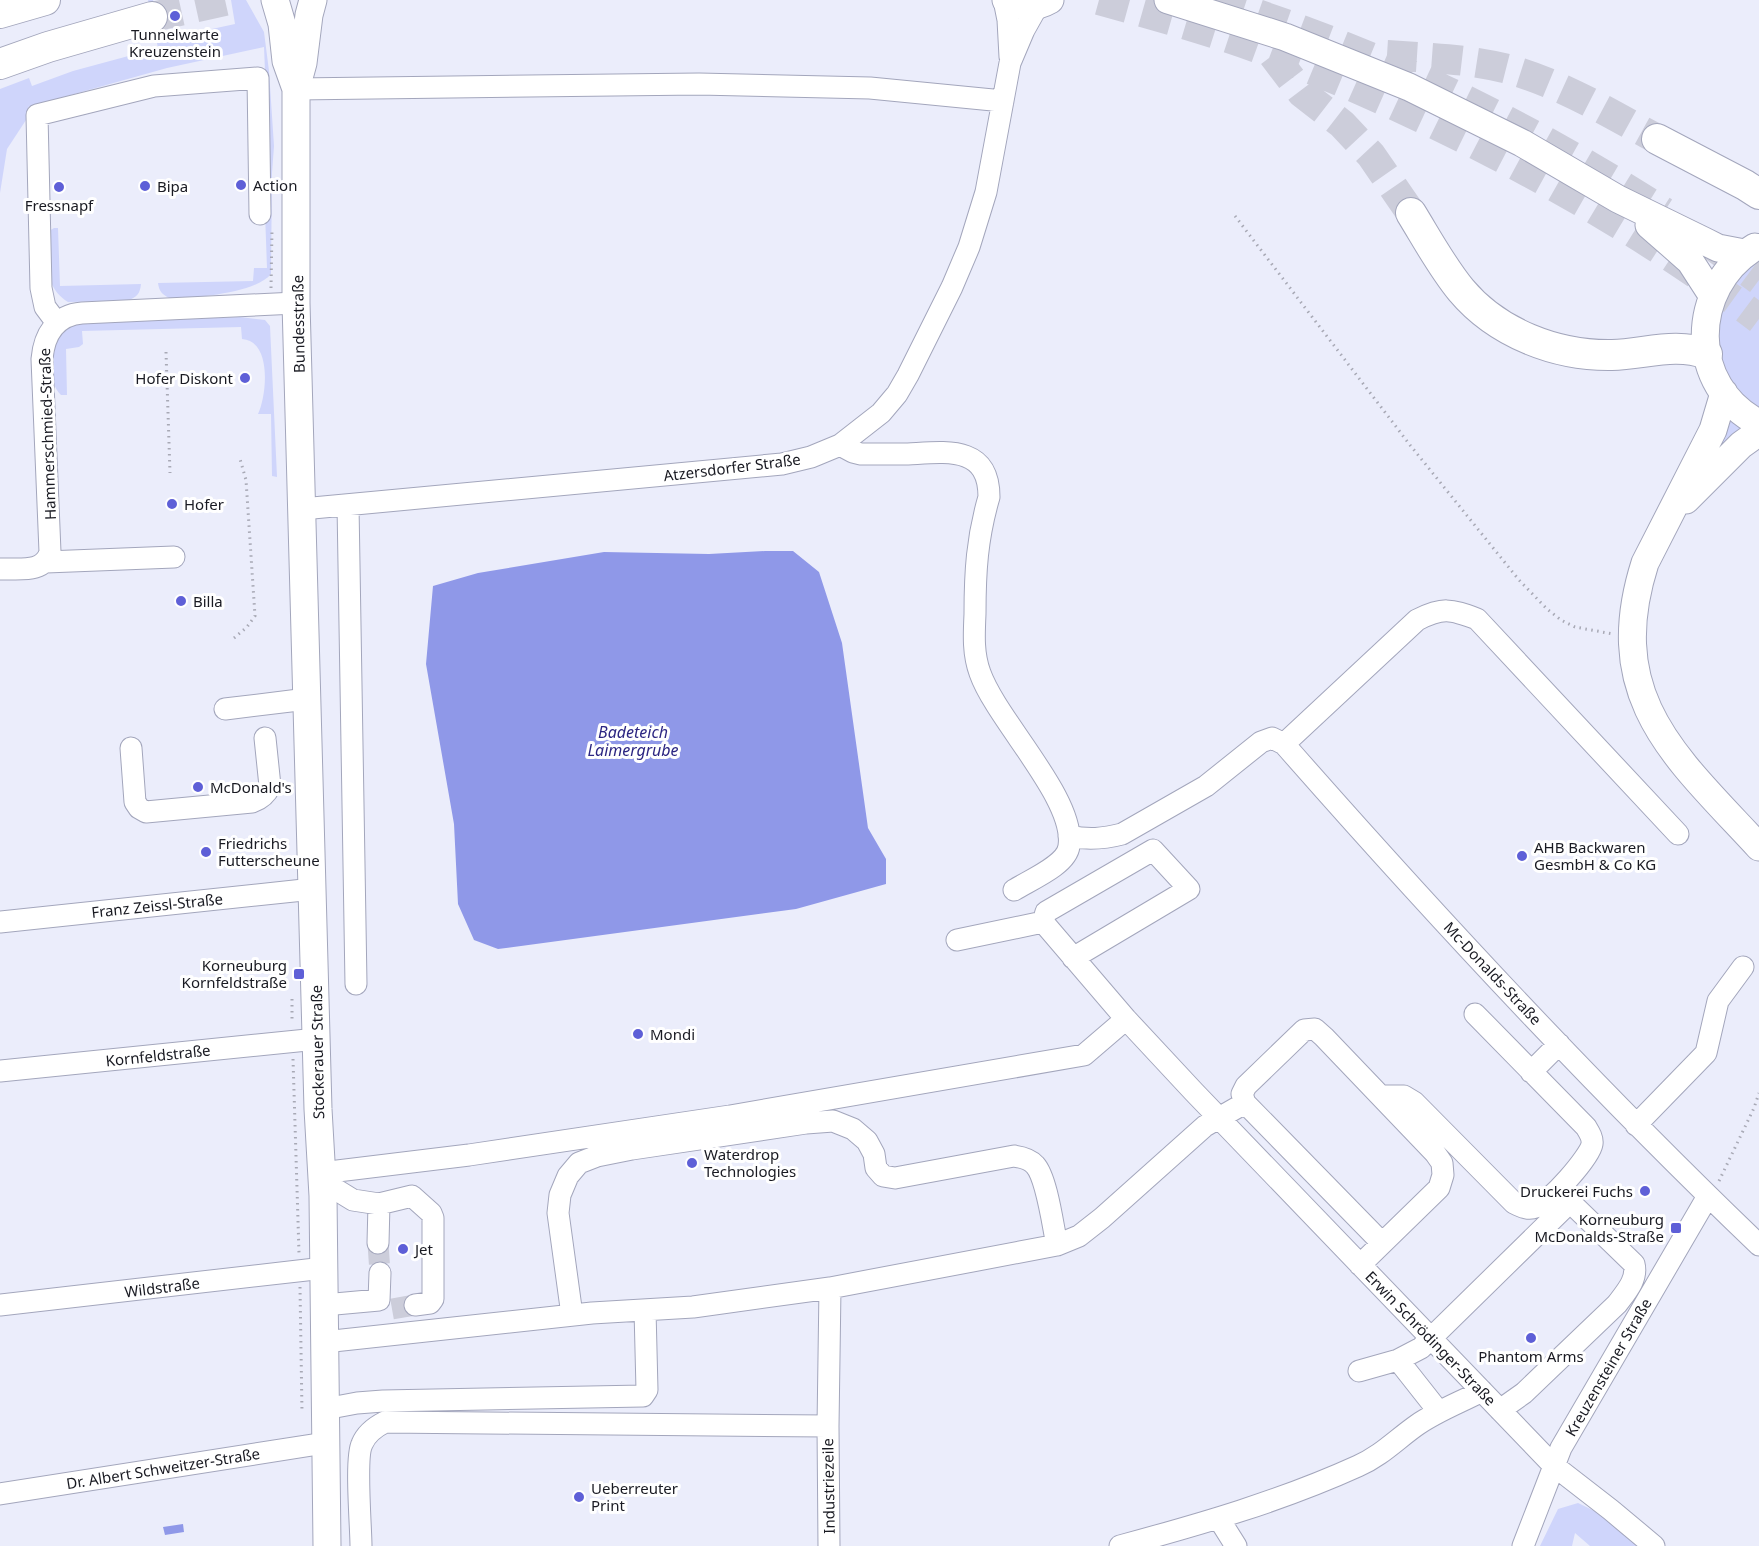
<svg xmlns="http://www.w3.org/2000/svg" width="1759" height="1546" font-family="'Noto Sans',sans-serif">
	<rect width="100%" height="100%" fill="#ebedfb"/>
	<!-- green -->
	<path fill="#cfd5fb" d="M148,0h5l8,40 74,-16 -4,-24h15l18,32 5,39 5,75 -2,27 -1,101c-15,19 -76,24 -100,25 -8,-4 -12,-7 -13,-16l95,-2 1,-13h13l-2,-55 5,-22 -6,-144 -97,21 -139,39v10l-21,32 -7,44v-104l29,-11 3,8 41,-15 85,-23z
		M54,228h4l2,58 81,-2c-1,10 -4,13 -14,17l-59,1c-26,-16 -20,-44 -19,-71z
		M1759,258v151l-22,-18 -15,-26 -6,-28 9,-43 29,-33z
		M240,317l25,3 5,6 7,151 -5,-1 -1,-62h-13c9,-19 14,-73 -16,-75l-1,-12 -159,4 1,13 -4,3 -13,2 1,46h-6c-15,-13 -11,-52 4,-65 7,-6 15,-6 23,-8z
		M1727,415l19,14 -50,46z
		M1578,1503l27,13 39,30h-54l-15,-13 -3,13h-32l18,-37z"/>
	<!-- water -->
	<path fill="#8f98e8" d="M765,551h28l26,21 23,71 26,185 18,31v25l-90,25 -298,40 -24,-9 -16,-36 -4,-80 -28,-160 7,-78 45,-13 126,-21 105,2z
		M183,1524l1,8 -19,3 -2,-8z"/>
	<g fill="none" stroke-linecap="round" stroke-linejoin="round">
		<!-- minor-tunnel -->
		<path stroke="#cccdda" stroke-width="21" stroke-dasharray="21 10" stroke-linecap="butt" d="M378,1243l2,30
			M392,1309l23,-4"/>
		<!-- highway-tunnel -->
		<path stroke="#cccdda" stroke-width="30" stroke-dasharray="30 15" stroke-linecap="butt" d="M1099,0c58,16 117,32 174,54 167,65 342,156 486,265
			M1215,0c162,52 306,120 449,212
			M152,17l77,-17
			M1273,55l29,38 40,31 29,31 40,58
			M1387,55c43,3 87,4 128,16 50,15 96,43 142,68
			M1713,246l46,34"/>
		<!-- minor casing -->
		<g stroke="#a3a6bc" stroke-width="23">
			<path id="minor" d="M1004,0l4,20 2,37
				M296,89l403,-5 171,4 133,13
				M57,323l-12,-16 -4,-19 -4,-173 117,-29 104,-8 2,136
				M840,445l13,7 8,2c16,0 32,0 47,0 38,-2 81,-9 81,43 -12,41 -14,75 -14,117 -1,21 -2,40 5,59 17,48 96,126 89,173 -2,19 -39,34 -55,44
				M348,505l8,479
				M302,509l480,-45 29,-7 29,-12 41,-32 16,-19 11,-19 44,-88 17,-40 17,-55 24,-129 14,-33 14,-25
				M46,562l128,-5
				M0,569c18,-1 44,5 50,-17l-8,-193c2,-24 14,-44 40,-46l214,-10
				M225,709l82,-10
				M1284,744l133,-124c26,-13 33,-11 60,-1l201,215
				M131,748l4,54 4,6 7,4 106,-10c9,-3 14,-7 18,-16l-5,-48
				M1069,836c19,4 34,3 53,-2l84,-48 55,-44 11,-4 12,6c152,173 309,342 475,501
				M0,922l313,-33
				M1043,922l83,97 68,73 359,373 58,45 43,36
				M1043,922l3,-10 107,-62 36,39 -116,69
				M957,940l86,-18
				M0,1071l317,-32
				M1531,1072l28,-28
				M1381,1096h23l10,6 100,101c8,4 14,7 22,4 13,-4 54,-50 56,-63 1,-6 -3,-12 -6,-17l-111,-113
				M1636,1125l70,-72 12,-52 25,-34
				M321,1173l148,-18 261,-39 354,-61 42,-36
				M322,1181l31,19 26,4 33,-8 19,17 2,5v81l-3,4 -15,2
				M378,1243l1,-39
				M1360,1265l79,-77 4,-13 -1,-12 -7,-10 -111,-116 -9,-8 -11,1 -58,56 -4,8 3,9 137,140
				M0,1305l324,-37
				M324,1305l55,-5 1,-27
				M572,1315l-14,-102 2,-18 8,-19 11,-13 18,-7 35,-7 174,-26 27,-2 20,8 14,12 7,13 2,14 7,8 12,2 119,-22c7,1 16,3 21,9 12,13 18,62 22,80
				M324,1342l268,-29 101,-6 137,-19
				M1398,1360l41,52
				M1359,1371l39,-11 23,-12 149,-146 64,62c4,15 -8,28 -17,40l-93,89 -24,17
				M325,1409l32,-6 26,-2 260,-5 4,-6 -2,-80
				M0,1494l325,-51
				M1219,1519l17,27
				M361,1546c0,-19 -6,-88 1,-102 4,-10 13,-17 23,-22l443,4
				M829,1546l-1,-120 2,-138 227,-43 22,-9 23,-18 103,-92 40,-23
				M1120,1546c81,-22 161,-45 238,-80 23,-10 39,-27 59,-41 20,-14 44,-23 65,-34
				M1523,1546l38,-98 147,-252"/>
		</g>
		<!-- major casing -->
		<g stroke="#a3a6bc" stroke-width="29">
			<path id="major" d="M275,0l7,24 4,37 10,28
				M313,0l-4,15 -6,48 -7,26v214l22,806 5,87 4,350
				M1006,0c15,8 30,8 44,0
				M1168,0l117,37 124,50 113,56 96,56 88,43 12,6 26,5
				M1649,225l41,36 22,34
				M1755,247c-66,40 -68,140 4,176
				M1724,393l-11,37 -68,133c-43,135 31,194 114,284
				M1686,500l55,-55 18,-13"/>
		</g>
		<!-- highway casing -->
		<g stroke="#a3a6bc" stroke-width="32">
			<path id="highway" d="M0,13l45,-13
				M0,64l48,-17 104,-30
				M1657,139l88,46 14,9
				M1411,213c16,26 31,54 50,77 36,43 95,66 151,65 33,-1 64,-13 95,-1"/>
		</g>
		<!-- path -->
		<path stroke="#a8a9b5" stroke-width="3" stroke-dasharray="1.5 4.5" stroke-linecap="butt" d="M1235,216l175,229 109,135 28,29 14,11 14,7 38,7
			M271,288l1,-59
			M166,352l4,121
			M234,638l13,-11 8,-11 -9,-136 -6,-21
			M292,999v23
			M293,1059l6,194
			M1719,1181l35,-73 5,-15
			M300,1287l2,125"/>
		<!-- minor -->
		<use href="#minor" stroke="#fff" stroke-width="21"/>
		<!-- major -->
		<use href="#major" stroke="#fff" stroke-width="27"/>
		<!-- highway -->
		<use href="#highway" stroke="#fff" stroke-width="30"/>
	</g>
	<!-- markers -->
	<g fill="#5e5fd7" stroke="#fff" stroke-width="2">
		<circle cx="175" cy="16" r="6"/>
		<circle cx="241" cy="185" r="6"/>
		<circle cx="145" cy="186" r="6"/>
		<circle cx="59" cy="187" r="6"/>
		<circle cx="245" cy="378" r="6"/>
		<circle cx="172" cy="504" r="6"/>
		<circle cx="181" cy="601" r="6"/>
		<circle cx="198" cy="787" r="6"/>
		<circle cx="206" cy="852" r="6"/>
		<circle cx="1522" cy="856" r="6"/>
		<rect x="293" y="968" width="12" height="12" rx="3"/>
		<circle cx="638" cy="1034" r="6"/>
		<circle cx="692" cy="1163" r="6"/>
		<circle cx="1645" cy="1191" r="6"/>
		<rect x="1670" y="1222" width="12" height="12" rx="3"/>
		<circle cx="403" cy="1249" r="6"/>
		<circle cx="1531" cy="1338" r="6"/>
		<circle cx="579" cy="1497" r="6"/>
	</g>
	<g text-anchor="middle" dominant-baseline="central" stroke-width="6" stroke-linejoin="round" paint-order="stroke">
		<!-- poi labels -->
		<g font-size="15" fill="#191a22" stroke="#fff" text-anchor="start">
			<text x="175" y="34" text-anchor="middle">Tunnelwarte<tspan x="175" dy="17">Kreuzenstein</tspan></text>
			<text x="253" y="185">Action</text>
			<text x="157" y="186">Bipa</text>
			<text x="59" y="205" text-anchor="middle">Fressnapf</text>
			<text x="233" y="378" text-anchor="end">Hofer Diskont</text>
			<text x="184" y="504">Hofer</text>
			<text x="193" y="601">Billa</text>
			<text x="210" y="787">McDonald's</text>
			<text x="218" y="843">Friedrichs<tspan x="218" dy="17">Futterscheune</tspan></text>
			<text x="1534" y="847">AHB Backwaren<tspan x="1534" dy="17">GesmbH &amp; Co KG</tspan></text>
			<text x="287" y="965" text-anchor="end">Korneuburg<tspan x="287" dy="17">Kornfeldstraße</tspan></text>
			<text x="650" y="1034">Mondi</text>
			<text x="704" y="1154">Waterdrop<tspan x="704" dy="17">Technologies</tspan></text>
			<text x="1633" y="1191" text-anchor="end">Druckerei Fuchs</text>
			<text x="1664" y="1219" text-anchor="end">Korneuburg<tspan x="1664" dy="17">McDonalds-Straße</tspan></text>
			<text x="415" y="1249">Jet</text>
			<text x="1531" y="1356" text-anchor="middle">Phantom Arms</text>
			<text x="591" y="1488">Ueberreuter<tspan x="591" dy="17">Print</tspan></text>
		</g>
		<!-- street labels -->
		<g font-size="15" fill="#191a22" stroke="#fff">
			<text transform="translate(298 324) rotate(-91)">Bundesstraße</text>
			<text transform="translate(47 434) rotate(-92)">Hammerschmied-Straße</text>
			<text transform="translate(732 467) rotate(-7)">Atzersdorfer Straße</text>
			<text transform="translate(157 905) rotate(-6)">Franz Zeissl-Straße</text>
			<text transform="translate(1493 973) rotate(47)">Mc-Donalds-Straße</text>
			<text transform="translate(317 1052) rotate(-91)">Stockerauer Straße</text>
			<text transform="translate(158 1055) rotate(-6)">Kornfeldstraße</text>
			<text transform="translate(162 1287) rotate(-7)">Wildstraße</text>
			<text transform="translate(1431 1338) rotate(46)">Erwin Schrödinger-Straße</text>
			<text transform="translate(1608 1367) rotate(-60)">Kreuzensteiner Straße</text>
			<text transform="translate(163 1468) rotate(-9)">Dr. Albert Schweitzer-Straße</text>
			<text transform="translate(828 1486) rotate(-91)">Industriezeile</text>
		</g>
		<!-- water labels -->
		<g font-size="16" font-style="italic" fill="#2c2682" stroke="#fff">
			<text x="633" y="732">Badeteich<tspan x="633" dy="18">Laimergrube</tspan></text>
		</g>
	</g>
</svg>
